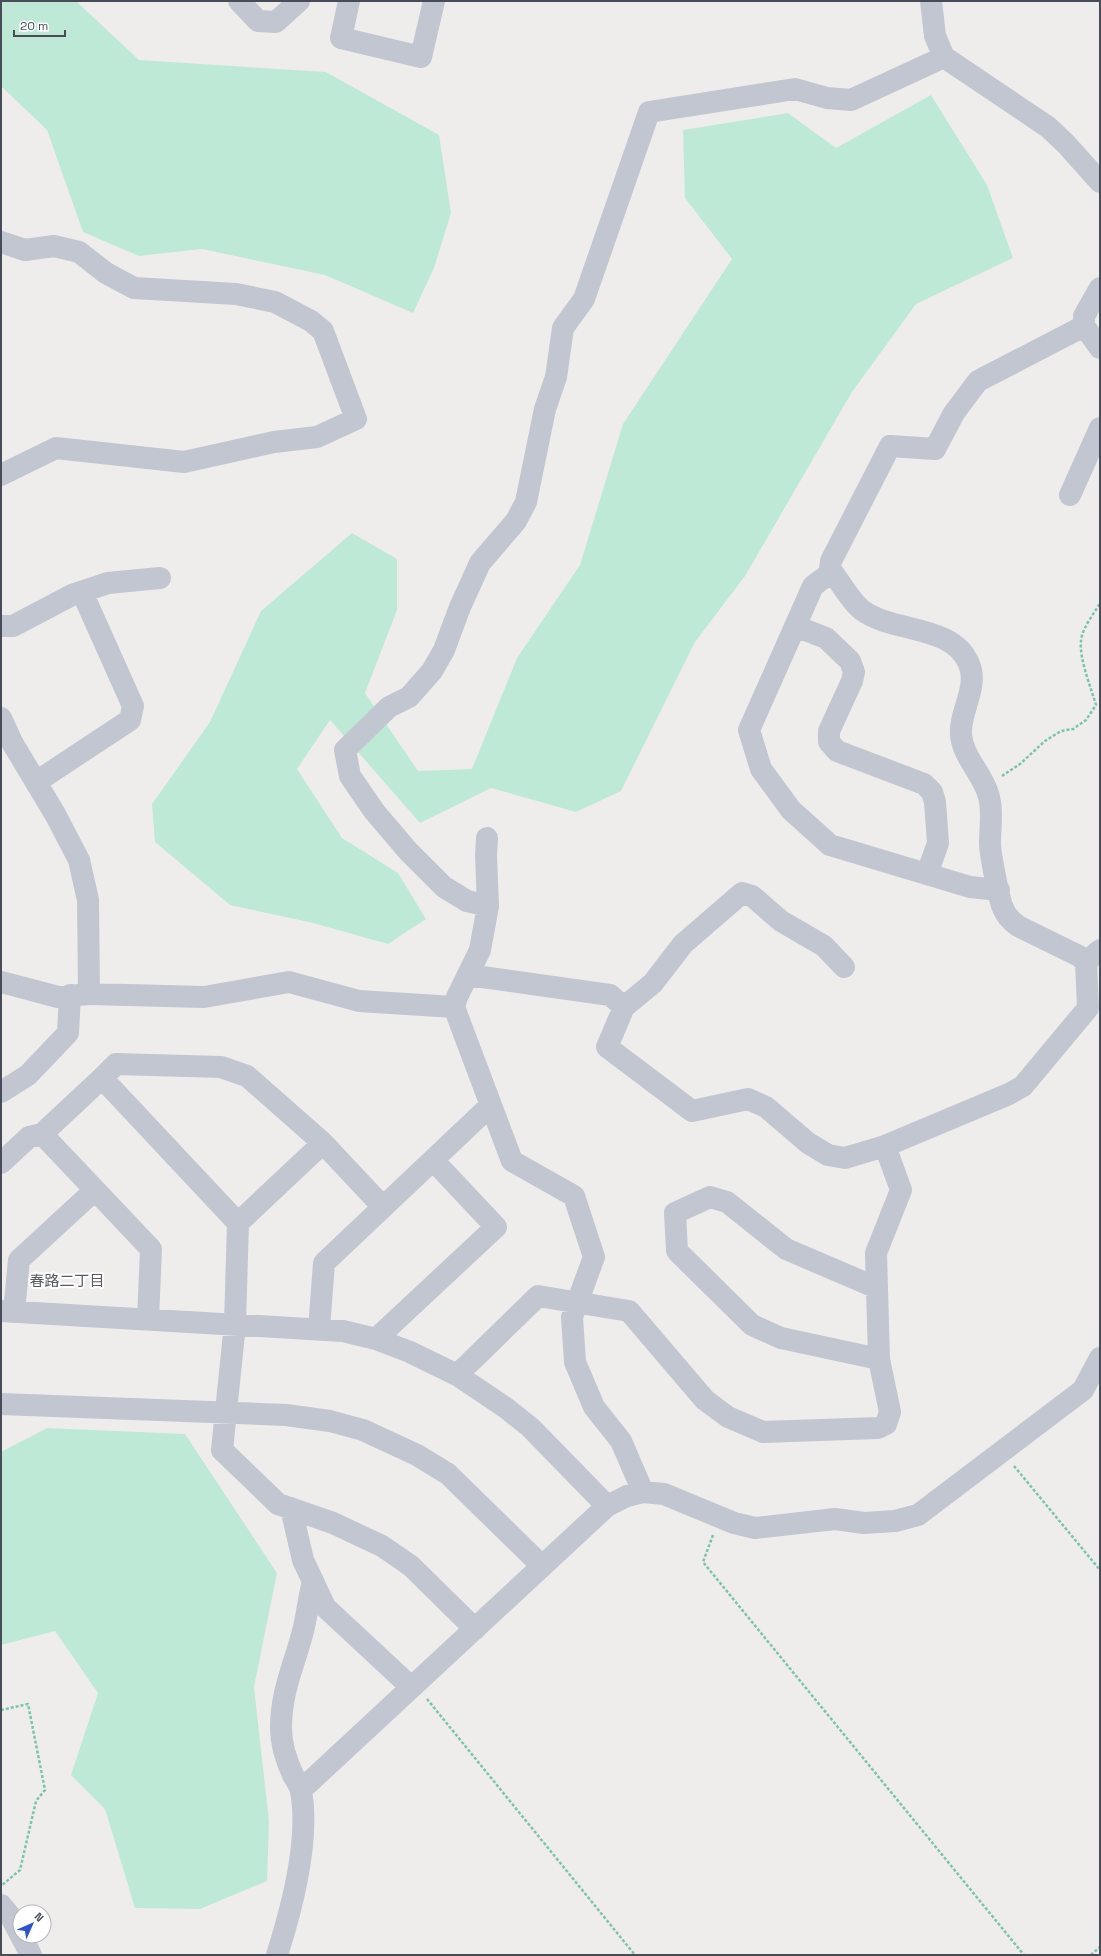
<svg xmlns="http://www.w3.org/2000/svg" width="1101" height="1956" font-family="'Space Grotesk','Noto Sans JP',sans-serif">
	<rect width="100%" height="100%" fill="#efedec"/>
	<!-- green -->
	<path fill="#bfe9d7" d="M1,1h75l63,59 187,12 113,63 12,78 -17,55 -21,45 -88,-38 -123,-26 -63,7 -56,-24 -36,-102 -46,-44z
		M931,95l56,90 26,73 -97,46 -64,88 -107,184 -50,66 -74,149 -45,21 -85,-24 -71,35 -90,-103 -33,49 45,69 56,35 28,46 -38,25 -75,-21 -83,-18 -75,-63 -3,-38 58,-82 51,-111 91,-78 45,26v51l-32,83 53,78 54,-2 45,-111 63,-93 43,-141 109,-165 -47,-61 -2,-68 105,-17 48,35z
		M47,1428l138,6 92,139 -23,114 15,134 -2,60 -67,28 -65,-1 -30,-99 -34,-34 27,-82 -43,-62 -54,14v-193z"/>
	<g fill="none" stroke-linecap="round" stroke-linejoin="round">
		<!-- path -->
		<path stroke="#7bc3ad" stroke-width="2.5" stroke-dasharray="3 2" stroke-linecap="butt" d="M1002,776l18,-12 25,-23 16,-10 12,-2 13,-9 10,-15c-5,-17 -17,-47 -15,-64 1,-13 13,-27 19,-38
			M1014,1466l86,104
			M713,1535l-10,27 321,393
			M427,1699l208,256
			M1,1710l27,-6 17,86 -9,11 -16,69 -19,16
			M1091,1955l9,-8"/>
		<!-- minor -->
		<path stroke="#c1c6d0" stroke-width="22" d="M239,1l19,20 18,1 23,-21
			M349,1l-8,37 80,19 13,-56
			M931,1l4,35 9,21 104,70 18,17 34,38
			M1,242l24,8 29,-4 25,6 27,21 28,15 102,6 39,8 36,19 12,10 33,88 -39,18 -43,5 -90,20 -128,-14 -55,27
			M1100,288l-16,28v10l16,22
			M1084,326l-106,55 -24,32 -19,36 -45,-3 -59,115 -1,8c10,12 20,32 32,41 30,23 91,14 107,54 10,23 -10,48 -8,71 2,23 23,40 28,62 4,14 1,31 1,46 0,10 9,57 13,65 3,8 8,13 15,18l61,30 7,6
			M1070,495l30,-67
			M832,572l-19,14 -64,144 12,39 30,41 39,35 140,42 29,3
			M1,626h12l59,-31 36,-12 52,-5
			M795,626l31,12 24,23 4,11 -2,9 -23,50v11l8,9 87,33 8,8 3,10 3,41 -11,31
			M1,718l12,26 42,70 24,46 9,40 1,94 -31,3 -57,-15
			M36,782l94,-62 3,-14 -51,-114
			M488,906l-21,-5 -23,-14 -36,-36 -34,-40 -24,-35 -5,-26 44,-43 20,-10 23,-26 12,-21 16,-43 20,-44 36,-42 10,-19 19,-93 11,-32 7,-49 21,-29 65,-187 146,-23 32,9 24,2 93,-43
			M844,967l-20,-21 -43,-25 -29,-25 -10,-3 -59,51 -30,39 -29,24 -17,40 85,64 56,-12 18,8 42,36 20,12 17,3 40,-12 124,-52 14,-8 65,-78 -2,-46 14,-12
			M468,975l142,20 14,12
			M89,994l115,3 85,-15 70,19 95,6 58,154 62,35 20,61 -22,60 3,45 19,45 27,34 22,51
			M454,1007l3,-10 23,-47 8,-44 -2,-51 1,-17
			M102,1078l14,-14 105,3 26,9 76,67
			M1,1092l27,-17 40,-42 2,-38
			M1,1163l28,-26 13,-3
			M238,1223l-3,101 -13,126 56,54 55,19 49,23 29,20 64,63
			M877,1288l-91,-39 -59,-47 -17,-5 -35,16 2,38 75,74 29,13 98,21
			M1,1311l342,20 33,8 34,13 47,23 49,33 24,19 77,79
			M14,1312l5,-52 76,-70
			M148,1319l3,-70 -109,-115 60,-56 136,145 85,-80 60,64
			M319,1329l5,-66 167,-158
			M376,1339l120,-112 -63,-67
			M457,1375l81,-79 91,15 76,89 23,17 35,15 115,-4 8,-4 4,-12 -11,-53 -3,-106 25,-63 -16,-44
			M1,1404l285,11 44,6 33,9 54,25 31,19 94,92
			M291,1508l12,52 22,47 86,80
			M301,1790l306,-284 20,-10 16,-4 21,2 70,29 21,5 80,-9 29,4 31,-2 23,-6 165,-125 17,-32
			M1,1905l10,12 9,17
			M21,1936l10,19
			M277,1955c15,-47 33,-115 24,-164 -1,-5 -5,-11 -8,-16 -7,-15 -12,-30 -12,-47 0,-37 13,-62 22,-97 4,-16 6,-34 10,-50"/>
	</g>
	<g text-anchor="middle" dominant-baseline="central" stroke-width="4" stroke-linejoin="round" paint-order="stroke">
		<!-- neighbourhood labels -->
		<g font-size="15" fill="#5a5c61" stroke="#fff">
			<text x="67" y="1280">春路二丁目</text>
		</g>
	</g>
	<!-- border -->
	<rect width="1101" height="1956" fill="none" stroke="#474c58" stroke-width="4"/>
	<!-- north arrow -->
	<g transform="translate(32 1924) rotate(45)"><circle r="19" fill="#ffffff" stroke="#b5b7bc"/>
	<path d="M0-3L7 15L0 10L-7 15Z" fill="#2c53c9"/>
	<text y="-6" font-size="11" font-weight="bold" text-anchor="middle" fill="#474c58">N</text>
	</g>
	<!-- scale -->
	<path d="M14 30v6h51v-6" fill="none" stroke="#474c58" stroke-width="2"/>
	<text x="20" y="30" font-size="12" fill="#474c58" stroke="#ffffff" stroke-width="3" paint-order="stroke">20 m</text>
</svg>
